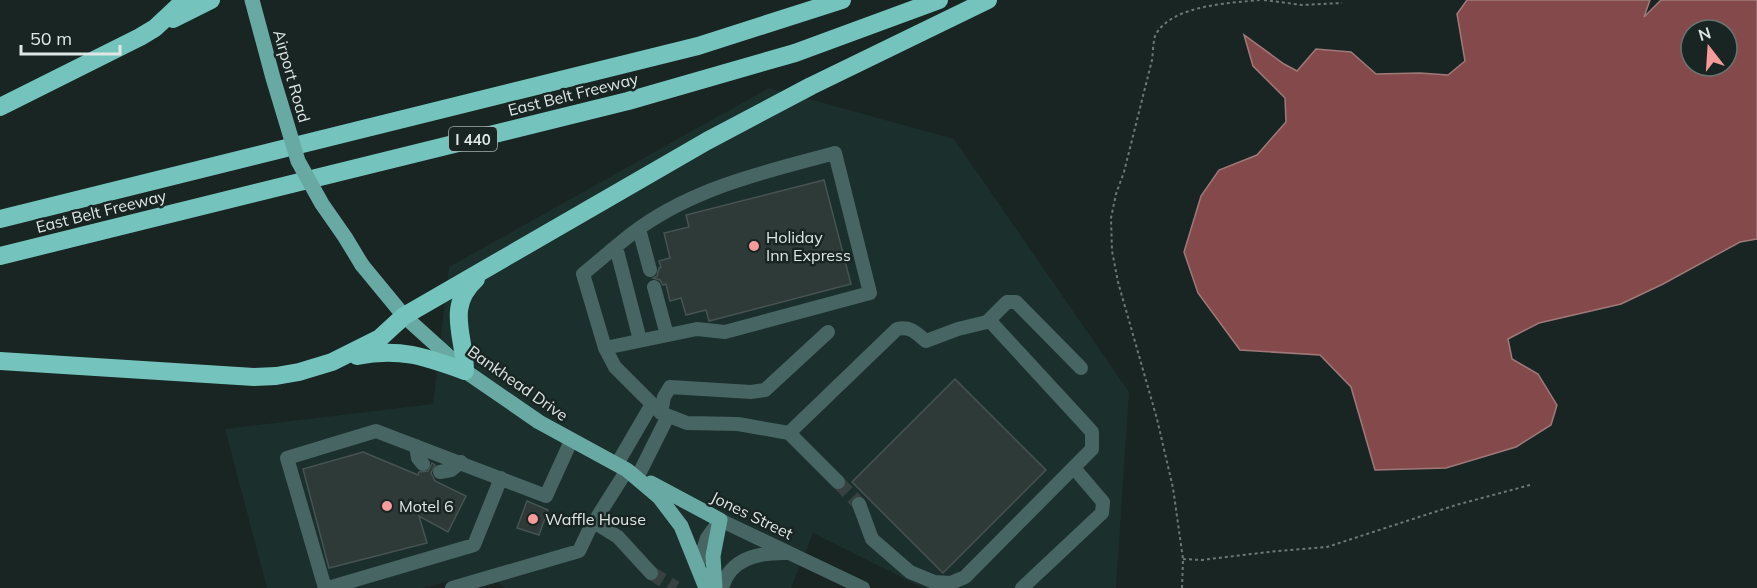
<svg xmlns="http://www.w3.org/2000/svg" width="1757" height="588" font-family="Mulish,sans-serif">
	<rect width="100%" height="100%" fill="#192523"/>
	<!-- built -->
	<path fill="#1b2f2d" d="M769,88l185,51 175,253 -13,196h-193l-110,-55 -22,55h-286l-21,-16 -61,16h-156l-42,-159 208,-25 16,-137z"/>
	<!-- water -->
	<path fill="#844a4b" stroke="#9f797a" stroke-width="1.5" fill-rule="evenodd" d="M1467,0h183l-6,17 17,-17h96v239l-17,3 -77,42 -42,20 -82,19 -31,16 4,20 26,15 19,31 -6,20 -35,22 -70,21 -71,2 -24,-83 -31,-32 -80,-5 -42,-57 -14,-41 17,-56 18,-26 38,-15 29,-33 -1,-24 -32,-32 -9,-31 40,29 13,7 19,-22 35,3 25,22 44,-1 28,2 17,-14 -8,-47zM1691,30h36v36h-36z"/>
	<!-- building -->
	<path fill="#2d3a38" stroke="#465352" stroke-width="1.5" d="M824,180l27,104 -142,37 -3,-11 -20,5 -5,-17 -11,3 -4,-17 -3,1 -3,-5 -7,-2 4,-2 2,-8 2,-1 -2,-6 11,-3 -6,-25 25,-6 -3,-12z
		M955,379l91,91 -103,103 -91,-91z
		M363,452l55,23 1,-3 9,-1 4,-8 3,2 -4,8 4,8 31,15 -18,36 -29,-16 8,27 -98,25 -26,-99z
		M527,501l21,9 -9,25 -22,-7z"/>
	<g fill="none" stroke-linecap="round" stroke-linejoin="round">
		<!-- minor-tunnel -->
		<path stroke="#374240" stroke-width="14" stroke-dasharray="14 7" stroke-linecap="butt" d="M838,482l21,22
			M651,573l25,15"/>
		<!-- path -->
		<path stroke="#6d7776" stroke-width="2" stroke-dasharray="3 3" stroke-linecap="butt" d="M1264,0l38,5 40,-2
			M1183,559l18,1 76,-9 50,-4 129,-42 74,-20
			M1182,588l1,-29 -10,-71 -16,-69 -39,-137 -6,-31 -1,-33 5,-24 8,-22 28,-112c1,-7 1,-17 3,-24 15,-31 75,-33 105,-36"/>
		<!-- minor -->
		<path stroke="#476562" stroke-width="14" d="M639,229l11,41
			M616,247l24,93
			M654,287l13,48
			M605,348l92,-19 28,3 145,-39 -35,-140c-66,18 -136,33 -194,74 -20,14 -38,31 -58,47l22,74 10,19 46,46 26,10 51,1 51,9 108,-104c14,-3 19,4 29,12l32,-12 29,-7 20,-20h9l65,66
			M661,413l3,-16 6,-10 81,5 14,-2 63,-58
			M789,433l49,49
			M416,446l2,12 5,6
			M617,464l35,-60
			M440,472l11,-2 10,-8
			M638,476l30,-60
			M859,504l13,35 38,33 24,10 17,1 14,-6 127,-128v-17l-9,-10 -94,-102
			M594,522l24,15 33,36
			M698,566l9,-28 13,-18 143,68
			M325,588l-38,-130 89,-27 170,65 25,-55
			M328,588l146,-43 27,-67
			M452,588l127,-37 10,-21 38,-60
			M722,588c8,-30 36,-35 63,-35
			M1022,588l80,-75 1,-11 -29,-34"/>
		<!-- major -->
		<path stroke="#68a9a3" stroke-width="15" d="M362,265l42,51 61,55 74,51 88,48 32,27 22,29 25,62
			M651,483l69,37 -7,36 2,32"/>
		<!-- highway -->
		<path stroke="#74c4bd" stroke-width="18" d="M173,19l38,-19
			M0,107l140,-70 15,-9 30,-28
			M0,219l698,-173 144,-46
			M0,256l628,-155 167,-48 144,-53
			M357,356c42,-9 69,1 108,15 0,-34 -20,-64 11,-92
			M0,361l254,16 22,-1 23,-4 33,-10 48,-24 24,-22 303,-175 104,-55 177,-86"/>
		<!-- major-bridge -->
		<path stroke="#68a9a3" stroke-width="15" d="M252,0l21,78 25,83 24,43 23,33 17,28"/>
	</g>
	<!-- markers -->
	<g fill="#f59b9c" stroke="#192523" stroke-width="2">
		<circle cx="754" cy="246" r="6"/>
		<circle cx="387" cy="506" r="6"/>
		<circle cx="533" cy="519" r="6"/>
	</g>
	<g text-anchor="middle" dominant-baseline="central" stroke-width="5" stroke-linejoin="round" paint-order="stroke">
		<!-- shield labels -->
		<rect fill="#192523" stroke="#a4adac" stroke-width="1.5" x="449" y="127" width="48" height="24" rx="4.5"/>
		<g font-size="15" font-weight="bold" fill="#dfe7e6">
			<text x="473" y="139">I 440</text>
		</g>
		<!-- street labels -->
		<g font-size="16" fill="#dfe7e6" stroke="#192523">
			<text transform="translate(292 76) rotate(74)">Airport Road</text>
			<text transform="translate(573 94) rotate(-14)">East Belt Freeway</text>
			<text transform="translate(101 211) rotate(-14)">East Belt Freeway</text>
			<text transform="translate(518 383) rotate(35)">Bankhead Drive</text>
			<text transform="translate(752 515) rotate(26)">Jones Street</text>
		</g>
		<!-- poi labels -->
		<g font-size="16" fill="#dfe7e6" stroke="#192523" text-anchor="start">
			<text x="766" y="237">Holiday<tspan x="766" dy="18">Inn Express</tspan></text>
			<text x="399" y="506">Motel 6</text>
			<text x="545" y="519">Waffle House</text>
		</g>
	</g>
	<!-- north arrow -->
	<g transform="translate(1709 48) rotate(343)"><circle r="28" fill="#192523" stroke="#687371" stroke-width="1.5"/>
	<path d="M0-4.5L10 22L0 15L-10 22Z" fill="#f59b9c"/>
	<text y="-9" font-size="16" font-weight="bold" text-anchor="middle" fill="#dfe7e6">N</text>
	</g>
	<!-- scale -->
	<path d="M21 45v9h99v-9" fill="none" stroke="#dfe7e6" stroke-width="3"/>
	<text x="30" y="45" font-size="18" fill="#dfe7e6" stroke="#192523" stroke-width="4.5" paint-order="stroke">50 m</text>
</svg>
